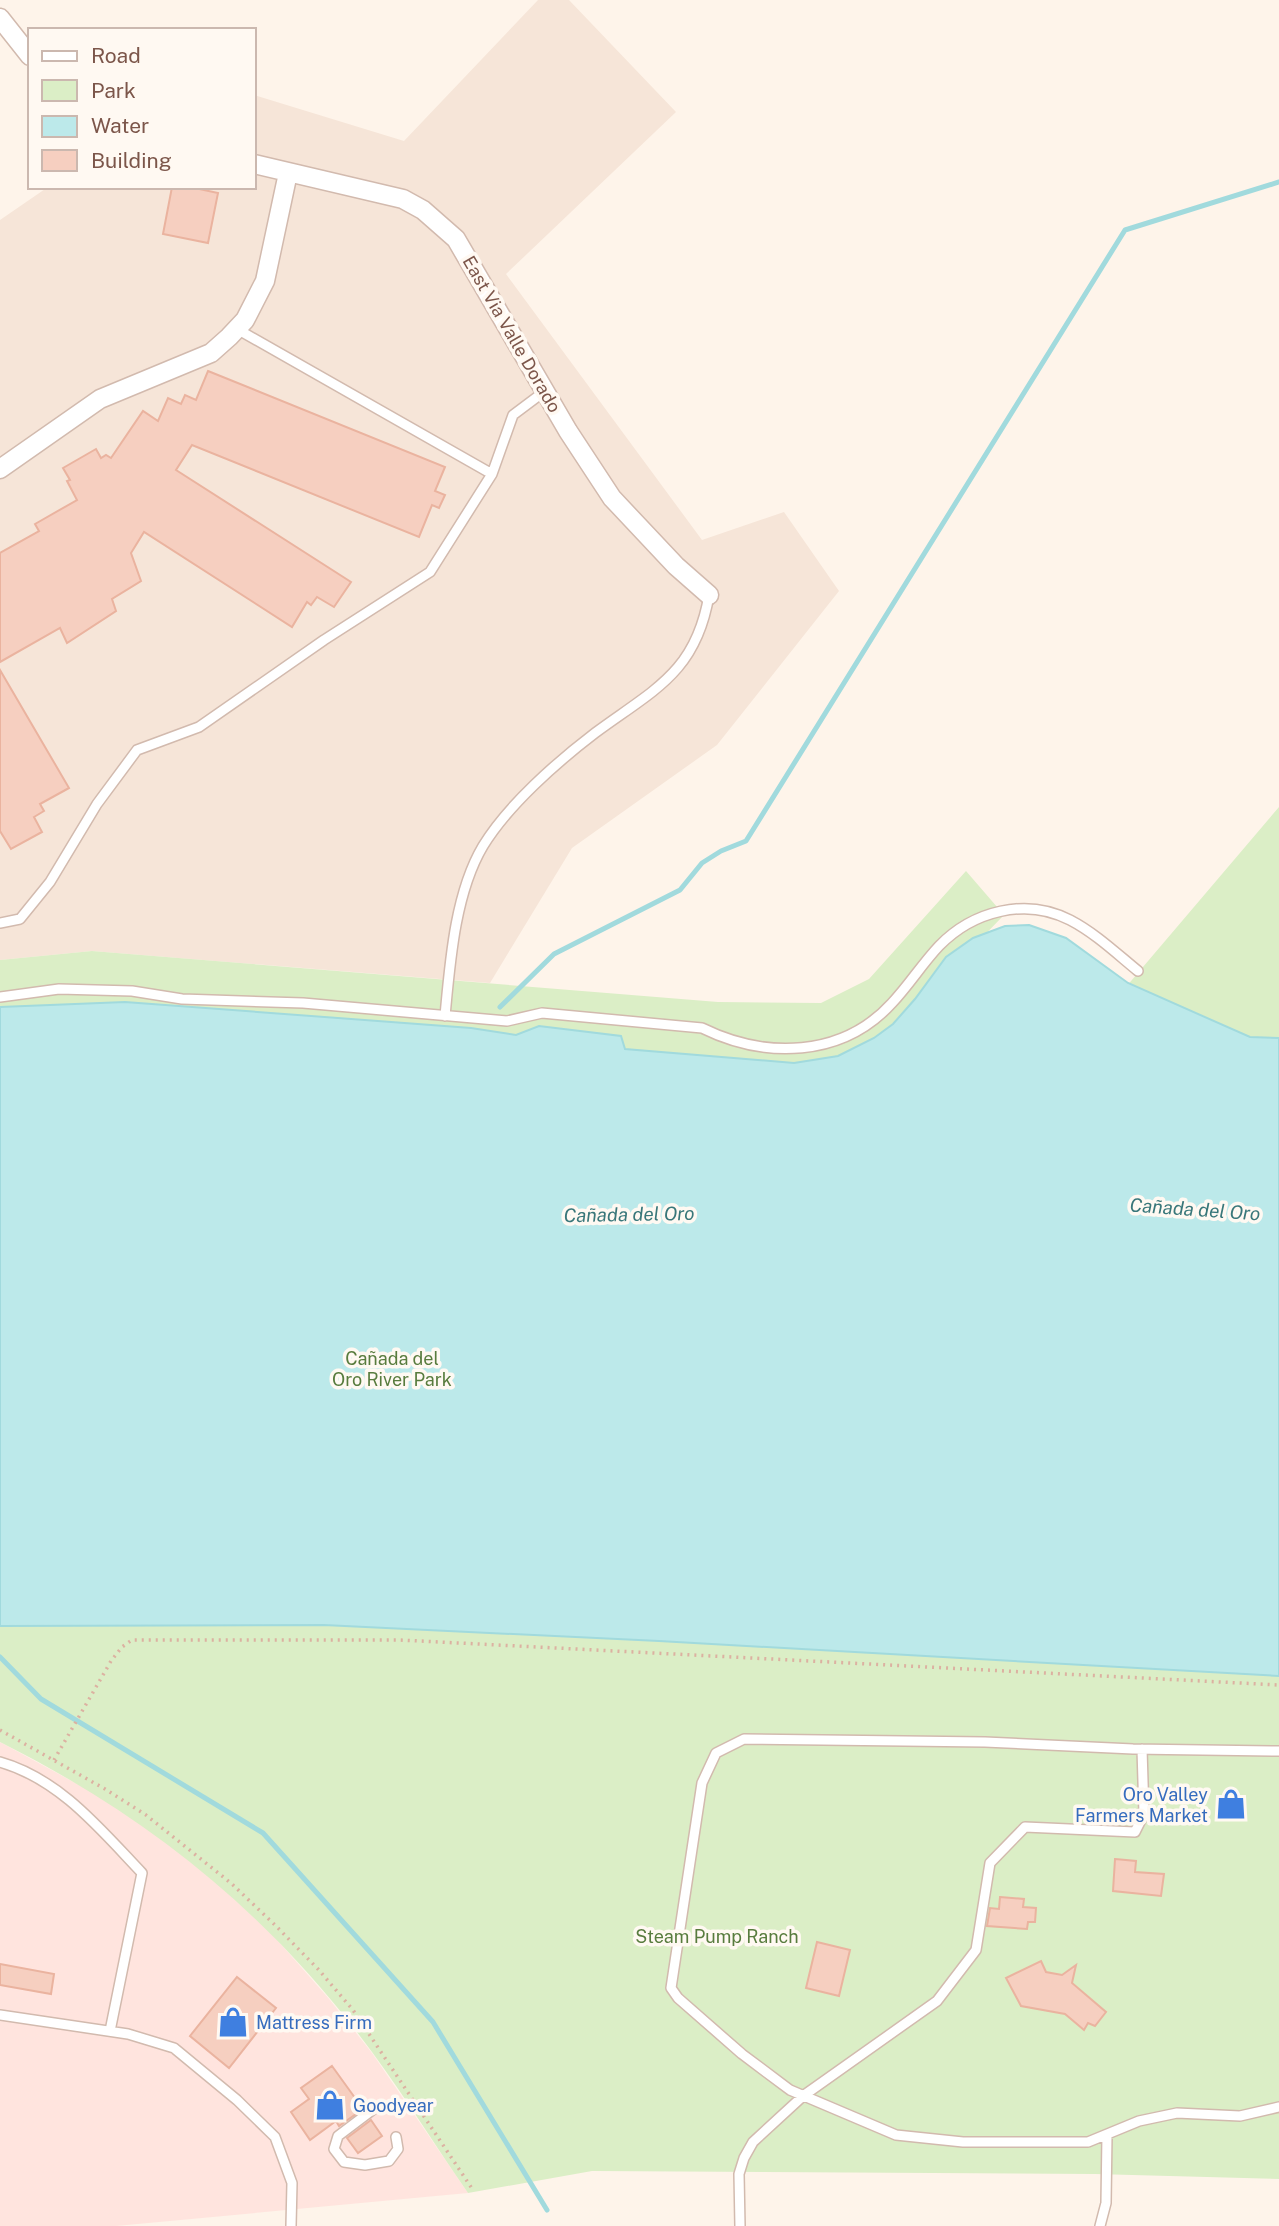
<svg xmlns="http://www.w3.org/2000/svg" width="1279" height="2226" font-family="'Public Sans',sans-serif">
	<rect width="100%" height="100%" fill="#fef4ea"/>
	<!-- residential -->
	<path fill="#f6e5d8" d="M538,0h31l107,112 -170,162 196,266 82,-28 55,79 -122,154 -145,103 -82,135 -398,-32 -92,9v-740l48,-33h206v-92l150,46z"/>
	<!-- commercial -->
	<path fill="#ffe4de" d="M0,1742l103,56 67,47 46,37 56,52 58,66 42,53 96,140 -352,33h-116z"/>
	<!-- green -->
	<path fill="#dbeec6" d="M1279,807v1372l-184,-5 -503,-3 -124,22c-32,-46 -62,-95 -96,-141 -100,-136 -222,-235 -372,-310v-782l92,-9 626,51 103,1 48,-24 97,-108 38,44 -165,170 190,16z"/>
	<!-- water -->
	<path fill="#bce9ea" stroke="#a1dadd" stroke-width="2" d="M1029,925l37,13 62,45 122,54 29,1v638l-620,-35 -335,-16 -324,1v-619l125,-5 346,26 45,7 23,-9 82,10 4,13 169,14 44,-7 36,-18 19,-14 22,-25 31,-42 27,-19 32,-12z"/>
	<g fill="none" stroke-linecap="round" stroke-linejoin="round">
		<!-- stream -->
		<path stroke="#a1dadd" stroke-width="5" d="M500,1007l54,-53 126,-64 22,-27 19,-12 25,-10 379,-611 154,-48
			M0,1657l41,42 222,134 170,189 114,188"/>
	</g>
	<!-- building -->
	<path fill="#f6cfc0" stroke="#eab39f" stroke-width="2" d="M172,187h18l28,6 -10,50 -45,-9z
		M208,371l237,96 -10,24 10,4 -6,13 -7,-3 -13,32 -227,-92 -16,25 175,112 -17,25 -17,-10 -6,8 -4,-3 -15,25 -148,-95 -13,21 10,28 -29,18 4,12 -49,32 -7,-15 -60,34v-109l39,-22 -4,-7 42,-24 -10,-19 3,-1 -7,-12 33,-19 5,9 5,-3 5,3 32,-47 15,10 10,-23 13,6 4,-9 11,5z
		M0,670l69,118 -29,16 4,7 -10,6 8,15 -31,17 -11,-18z
		M1115,1859l21,2 -1,11 29,2 -3,22 -48,-5z
		M1000,1897l24,2 -1,8 13,1 -1,14h-7l-1,7 -40,-3 3,-18 9,1z
		M817,1942l33,8 -11,46 -33,-8z
		M1041,1961l5,11 16,3 14,-10 -4,18 34,29 -11,14 -7,-3 -4,7 -19,-16 -44,-8 -15,-28z
		M0,1964l54,10 -3,20 -51,-9z
		M237,1977l39,31 -47,60 -39,-32z
		M332,2066l31,43 -24,17 -3,-5 -26,19 -19,-28 18,-13 -8,-11z
		M371,2120l11,16 -24,17 -11,-15z"/>
	<g fill="none" stroke-linecap="round" stroke-linejoin="round">
		<!-- lane casing -->
		<g stroke="#d2baae" stroke-width="12">
			<path id="lane" d="M237,329l255,145
				M0,923l20,-4 30,-37 47,-78 40,-54 62,-23 125,-87 106,-68 62,-98 21,-59 32,-24
				M0,997l59,-8 73,2 50,8 121,4 204,18 35,-8 160,15c63,31 140,30 190,-25 17,-18 30,-39 47,-57 34,-35 87,-49 131,-26 25,13 46,33 68,51
				M445,1016c5,-54 10,-123 38,-170 25,-41 74,-84 112,-113 58,-43 101,-60 114,-138
				M1279,1751l-146,-2 -148,-7 -241,-3 -28,14 -14,30 -31,205 7,10 64,56 48,36 106,45 67,7h125l51,-21 38,-8 63,3 39,-9
				M0,1762c60,17 101,68 142,111l-32,158
				M0,2015l128,19 46,14 63,52 38,37 17,46 -1,43
				M375,2108l-37,28 -4,13 10,13 21,3 24,-4 9,-12 -2,-12
				M740,2226l-1,-52 5,-16 9,-16 50,-46 134,-95 39,-51 14,-87 35,-36 110,5 9,-18 -2,-65
				M1100,2226l6,-23 1,-68"/>
		</g>
		<!-- street casing -->
		<g stroke="#d2baae" stroke-width="21">
			<path id="street" d="M0,18l30,38
				M254,164l149,35 20,11 33,29 112,192 44,67 64,68 33,29
				M0,469l100,-70 111,-46 18,-16 16,-17 20,-39 23,-108"/>
		</g>
		<!-- path -->
		<path stroke="#dcb1a1" stroke-width="3.5" stroke-dasharray="2 5" stroke-linecap="butt" d="M0,1730l105,59 41,26 86,69 44,42 42,43 35,41 120,180
			M54,1760l57,-99 11,-14 10,-7h268l879,45"/>
		<!-- lane -->
		<use href="#lane" stroke="#fff" stroke-width="9"/>
		<!-- street -->
		<use href="#street" stroke="#fff" stroke-width="18"/>
	</g>
	<!-- icons -->
	<defs>
		<g id="shop-bare" transform="scale(2.415)"><path d="M-5-2.5h2.3a2.7 3.5 0 0 1 5.4 0H5L5.5 6h-11ZM-1.5-2.5h3a1.5 2.3 0 0 0-3 0Z" fill="#3f7fe0" stroke="#fff9f2" stroke-width="2.5" paint-order="stroke"/></g>
	</defs>
	<g fill-rule="evenodd">
		<use href="#shop-bare" x="1231" y="1804"/>
		<use href="#shop-bare" x="233" y="2022"/>
		<use href="#shop-bare" x="330" y="2105"/>
	</g>
	<g text-anchor="middle" dominant-baseline="central" stroke-width="7" stroke-linejoin="round" paint-order="stroke">
		<!-- street labels -->
		<g font-size="18" fill="#7c564a" stroke="#fff9f2">
			<text transform="translate(512 334) rotate(60)">East Via Valle Dorado</text>
		</g>
		<!-- park labels -->
		<g font-size="18" fill="#587c3e" stroke="#fff9f2">
			<text x="392" y="1358">Cañada del<tspan x="392" dy="21">Oro River Park</tspan></text>
			<text x="717" y="1936">Steam Pump Ranch</text>
		</g>
		<!-- shop labels -->
		<g font-size="18" fill="#366cbe" stroke="#fff9f2" text-anchor="start">
			<text x="1208" y="1794" text-anchor="end">Oro Valley<tspan x="1208" dy="21">Farmers Market</tspan></text>
			<text x="256" y="2022">Mattress Firm</text>
			<text x="353" y="2105">Goodyear</text>
		</g>
		<!-- water labels -->
		<g font-size="19" font-style="italic" fill="#39777a" stroke="#fff9f2">
			<text transform="translate(1195 1209) rotate(4)">Cañada del Oro</text>
			<text transform="translate(629 1214) rotate(-1)">Cañada del Oro</text>
		</g>
	</g>
	<!-- legend -->
	<rect x="28" y="28" width="228" height="161" fill="#fff9f2" stroke="#cbb8af" stroke-width="2"/>
	<rect x="42" y="51" width="35" height="10" fill="#ffffff" stroke="#cbb8af" stroke-width="2"/>
	<text x="91" y="63" font-size="21" fill="#7c564a">Road</text>
	<rect x="42" y="80" width="35" height="21" fill="#dbeec6" stroke="#cbb8af" stroke-width="2"/>
	<text x="91" y="98" font-size="21" fill="#7c564a">Park</text>
	<rect x="42" y="116" width="35" height="21" fill="#bce9ea" stroke="#cbb8af" stroke-width="2"/>
	<text x="91" y="133" font-size="21" fill="#7c564a">Water</text>
	<rect x="42" y="150" width="35" height="21" fill="#f6cfc0" stroke="#cbb8af" stroke-width="2"/>
	<text x="91" y="168" font-size="21" fill="#7c564a">Building</text>
</svg>
